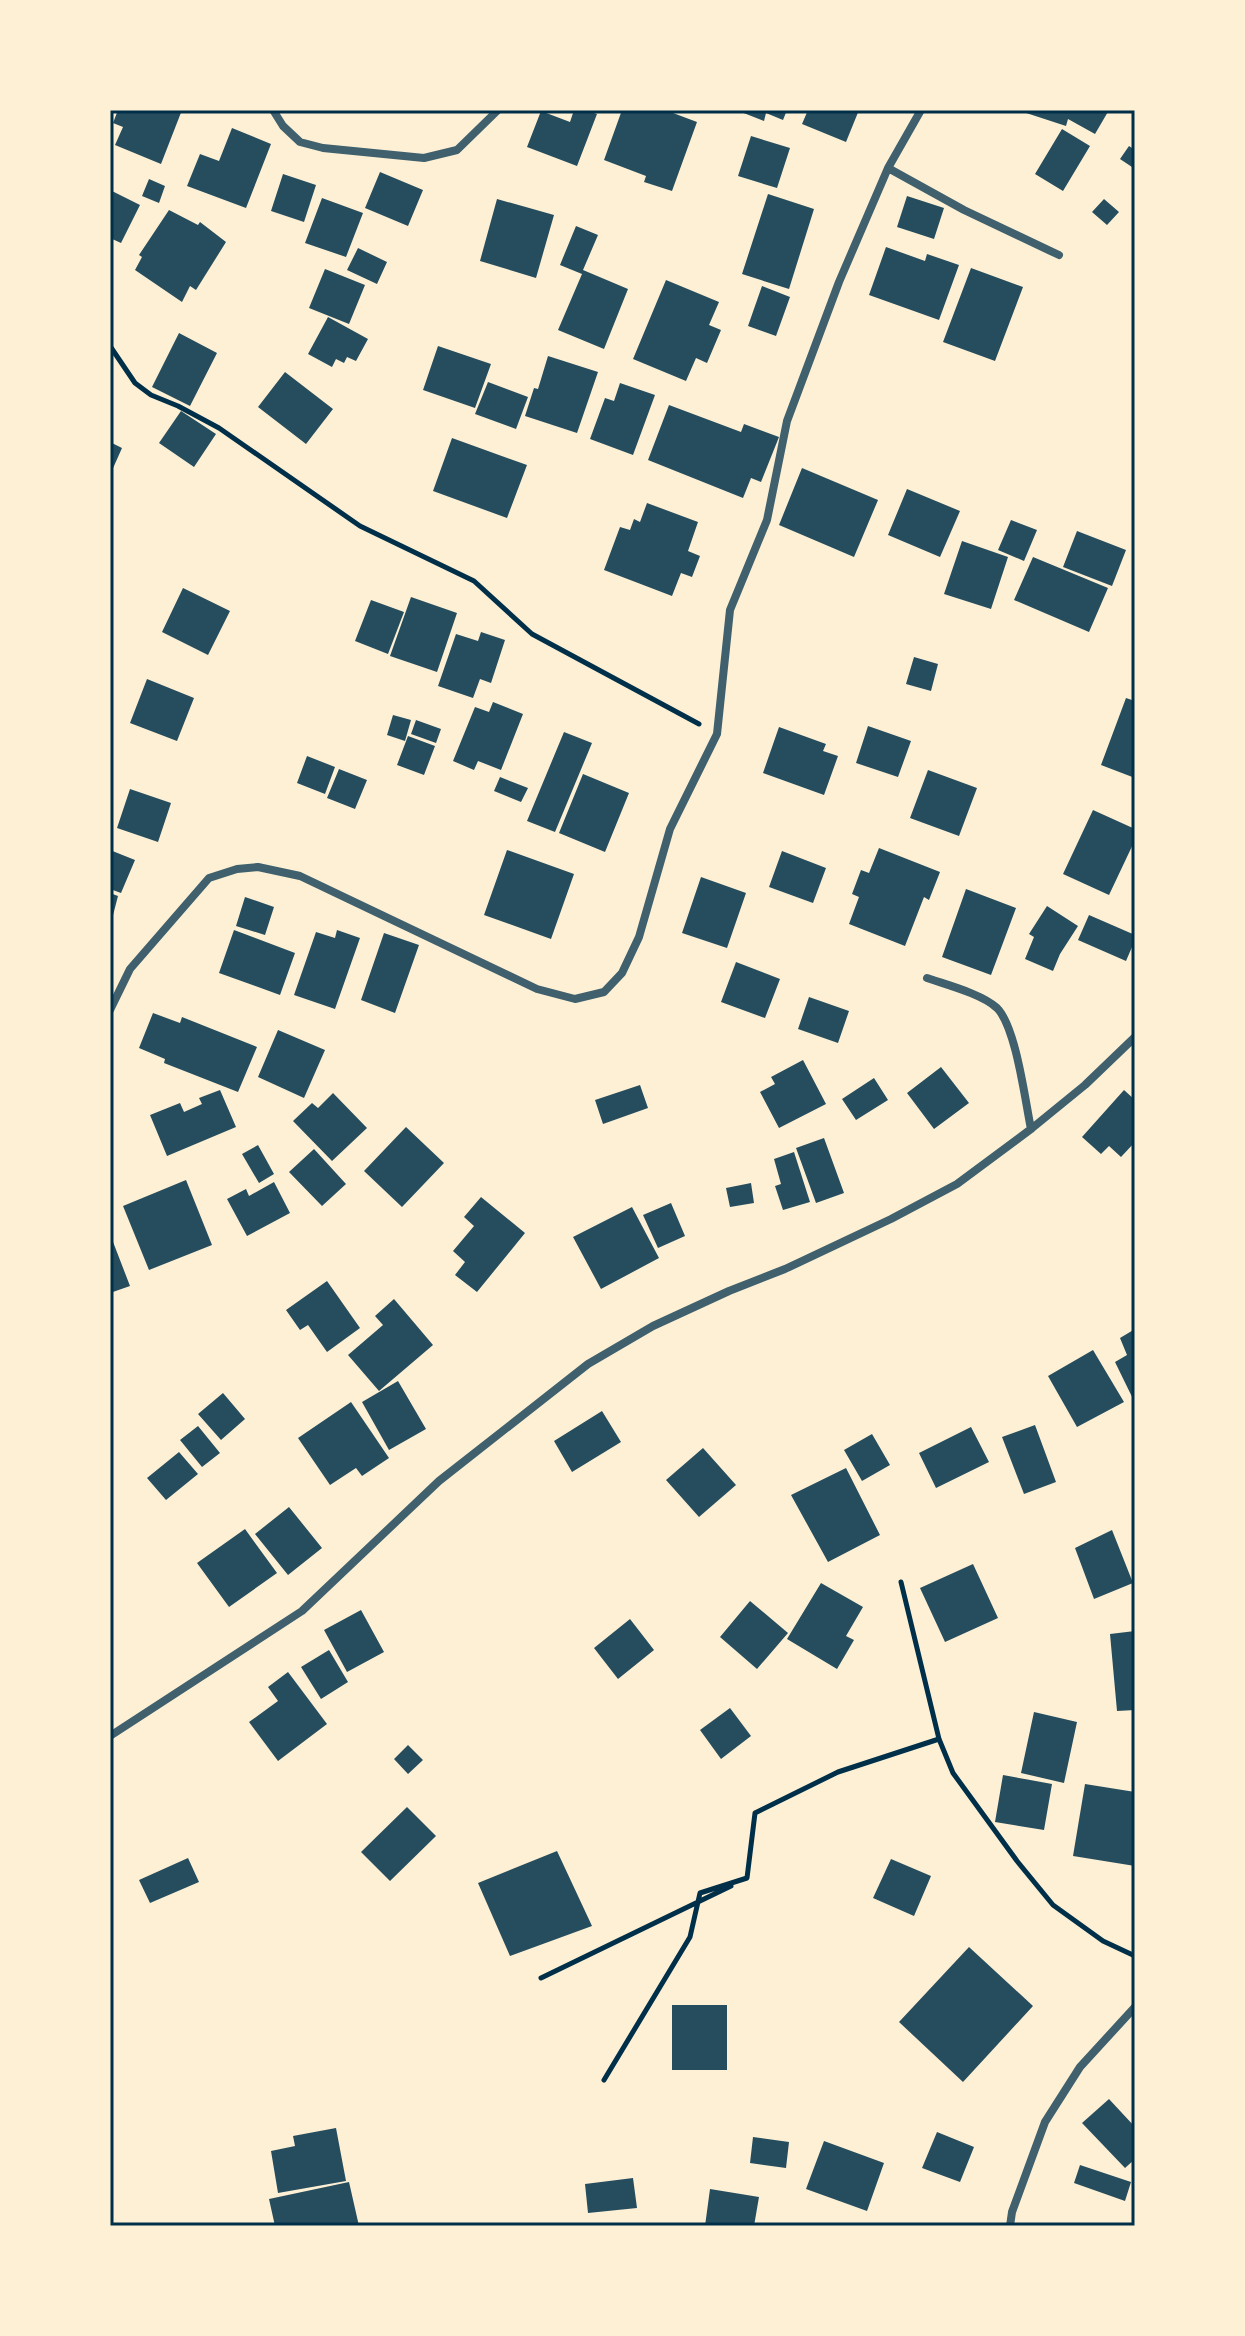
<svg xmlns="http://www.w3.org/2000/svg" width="1245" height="2336" font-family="Rubik,sans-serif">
	<rect width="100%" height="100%" fill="#fdf0d5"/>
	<!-- building -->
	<path fill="#264d5e" d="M118,110h64l-21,54 -46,-19 8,-18 -10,-4z
		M574,110h12l11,4 -20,52 -50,-19 14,-36 29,11z
		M622,110l23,2 6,-2 6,2v-2h8l32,12 -25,69 -28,-9 2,-6 -42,-16z
		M736,110h51l-4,10 -17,-7 -2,8z
		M808,110h51l-13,32 -44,-18z
		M1017,110h92l-14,24 -27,-15 -2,7z
		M232,128l39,16 -25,64 -59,-22 13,-32 19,7z
		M1062,129l28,17 -27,45 -28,-17z
		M751,136l39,12 -13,40 -39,-12z
		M1129,146l6,4v19l-15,-10z
		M380,172l43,18 -15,36 -43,-18z
		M283,174l33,11 -12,37 -33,-11z
		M149,179l16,7 -6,17 -17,-7z
		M110,190l30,15 -19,38 -11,-5z
		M768,194l46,15 -25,80 -47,-15z
		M907,196l37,12 -10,31 -37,-12z
		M322,198l41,15 -17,44 -41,-14z
		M497,199l57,16 -18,63 -56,-17z
		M1104,199l15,13 -12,13 -15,-13z
		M169,210l29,15 2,-3 26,20 -30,48 -6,-4 -8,16 -47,-32 7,-13 -3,-2z
		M576,226l22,9 -15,35 45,19 -24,60 -46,-19 24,-56 -22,-9z
		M886,247l39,14 2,-7 32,11 -20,55 -70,-25z
		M358,248l29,14 -10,22 -30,-14z
		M971,268l52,19 -28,74 -52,-19z
		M325,269l40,16 -16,39 -40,-16z
		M666,280l53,22 -10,23 12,5 -14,33 -11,-5 -10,23 -53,-22z
		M762,286l28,11 -14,39 -28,-10z
		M328,317l40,22 -12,22 -9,-4 -3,6 -8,-4 -4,8 -24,-13z
		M179,333l38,20 -27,53 -38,-19z
		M438,346l53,18 -16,44 -52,-18z
		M548,356l50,16 -21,61 -52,-17 9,-28 4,1z
		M285,372l48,37 -27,35 -48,-37z
		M488,382l40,15 -12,32 -41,-15z
		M620,383l35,12 -22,60 -43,-16 15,-41 9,3z
		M669,405l72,27 3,-8 35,13 -18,45 -10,-4 -8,20 -95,-38z
		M181,411l35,23 -22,33 -35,-24z
		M452,438l75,27 -20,53 -74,-27z
		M110,442l12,6 -12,27z
		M802,468l76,32 -24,57 -75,-32z
		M907,489l53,22 -20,46 -52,-22z
		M647,503l51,19 -10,29 12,5 -8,21 -11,-4 -9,23 -68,-26 16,-43 10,3 4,-11 6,3z
		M1011,520l26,10 -13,31 -26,-11z
		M1077,531l49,19 -14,36 -49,-19z
		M962,541l46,16 -17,52 -47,-15z
		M1033,557l75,31 -19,44 -75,-32z
		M183,588l47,23 -22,44 -46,-23z
		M411,597l46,16 -20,59 -47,-16z
		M371,600l33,12 -16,42 -33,-13z
		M481,632l24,8 -14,43 -11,-4 -7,19 -35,-12 18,-52 22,7z
		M914,657l24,7 -7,27 -25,-7z
		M147,679l47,19 -17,43 -47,-18z
		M1126,698l9,3v77l-34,-13z
		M493,702l30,12 -22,56 -23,-9 -4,9 -21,-9 22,-54 14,5z
		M393,715l18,5 -6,21 -18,-6z
		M416,720l25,9 -5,14 -25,-9z
		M868,726l43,15 -13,36 -42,-14z
		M779,727l47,17 -3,7 15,5 -14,39 -61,-22z
		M564,732l28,11 -37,89 -28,-11z
		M408,736l27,10 -11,29 -27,-10z
		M307,756l28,11 -10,27 -28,-11z
		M339,769l28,11 -12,29 -28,-11z
		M928,770l49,18 -18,48 -49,-18z
		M583,774l46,19 -24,59 -46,-19z
		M500,777l28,11 -7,14 -27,-11z
		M130,789l41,14 -13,39 -41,-14z
		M1093,810l42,19v11l-26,55 -46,-21z
		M879,848l61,24 -11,28 -5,-3 -19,49 -56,-22 10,-27 -7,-3 9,-24 8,3z
		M110,850l25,10 -14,33 -11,-4z
		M507,850l67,24 -23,65 -67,-24z
		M782,851l44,17 -13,35 -44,-16z
		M701,877l45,16 -19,55 -45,-15z
		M966,889l50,19 -25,67 -49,-18z
		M110,893l8,3 -7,27 -1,-1z
		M245,897l29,10 -9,28 -29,-9z
		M1047,906l31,20 -18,28 -7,17 -28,-12 9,-22 -5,-3z
		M1089,915l46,20v5l-9,21 -48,-21z
		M234,930l61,23 -15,42 -61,-22z
		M337,930l23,8 -25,71 -41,-14 22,-63 19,6z
		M384,933l35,12 -24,68 -34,-13z
		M736,962l44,17 -15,39 -44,-16z
		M809,997l40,14 -11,32 -40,-14z
		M153,1013l27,10 2,-6 75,30 -19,45 -74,-29 1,-4 -26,-11z
		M278,1030l47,20 -21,48 -46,-21z
		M803,1060l23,44 -47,24 -19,-36 15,-8 -4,-7z
		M941,1067l28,36 -35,26 -27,-36z
		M874,1078l14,22 -32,20 -14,-21z
		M640,1085l8,23 -45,16 -8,-24z
		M220,1090l16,37 -69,29 -17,-41 30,-12 4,9 18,-8 -3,-6z
		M1124,1090l11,10v42l-14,15 -12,-11 -8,8 -19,-17z
		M333,1093l34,35 -35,33 -39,-40 19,-18 6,5z
		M406,1127l38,36 -42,44 -38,-36z
		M824,1138l20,55 -28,10 -20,-55z
		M258,1145l16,29 -15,9 -17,-29z
		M314,1149l32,35 -24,22 -33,-34z
		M794,1152l16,50 -27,8 -8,-24 6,-2 -7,-25z
		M186,1180l26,65 -63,25 -26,-64z
		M274,1182l16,31 -43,23 -20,-37 19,-10 3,7z
		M751,1183l3,20 -24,4 -4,-19z
		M481,1197l44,36 -48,59 -22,-17 10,-13 -12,-11 21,-25 -10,-9z
		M671,1203l14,33 -27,12 -15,-33z
		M632,1207l27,51 -58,31 -28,-52z
		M110,1234l20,52 -20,7z
		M327,1281l33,47 -33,24 -19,-27 -8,5 -14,-20z
		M394,1299l39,46 -54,46 -31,-36 35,-30 -8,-9z
		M1135,1329v74l-20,-41 12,-7 -7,-17z
		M1093,1350l31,52 -47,25 -29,-51z
		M398,1381l28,48 -37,21 -27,-48z
		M223,1393l22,26 -24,21 -23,-26z
		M351,1402l38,56 -27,18 -6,-8 -26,17 -32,-47z
		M602,1411l19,31 -49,30 -18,-31z
		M1035,1425l21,57 -32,12 -22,-57z
		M198,1426l22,27 -18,14 -22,-27z
		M971,1427l18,35 -53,26 -17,-35z
		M872,1434l18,31 -28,16 -18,-31z
		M703,1448l33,37 -37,32 -33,-37z
		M179,1452l19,22 -32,26 -19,-22z
		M846,1468l34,67 -52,27 -37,-67z
		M289,1507l33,41 -34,27 -33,-41z
		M245,1529l32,44 -48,34 -32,-44z
		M1112,1530l21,53 -39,16 -19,-51z
		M973,1564l25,54 -53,24 -25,-54z
		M821,1583l42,24 -17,29 8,4 -17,29 -50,-30z
		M750,1601l38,32 -31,36 -37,-32z
		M361,1610l23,42 -37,20 -23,-42z
		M630,1619l24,31 -36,29 -24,-31z
		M1135,1631v79l-18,1 -7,-77z
		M329,1650l19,32 -27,17 -20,-32z
		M288,1672l39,52 -49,37 -29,-39 29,-21 -10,-14z
		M730,1708l21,28 -30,23 -21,-29z
		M1034,1712l43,10 -13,61 -43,-10z
		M408,1745l15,15 -15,14 -14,-15z
		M1003,1775l49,9 -8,46 -49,-8z
		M1085,1784l50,8v74l-62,-10z
		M407,1807l29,29 -46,45 -29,-29z
		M557,1851l35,75 -82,30 -32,-73z
		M188,1858l11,24 -49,21 -11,-23z
		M891,1859l40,17 -17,40 -41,-18z
		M969,1947l64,59 -70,76 -64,-60z
		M672,2005h55v65h-55z
		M1109,2099l26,28v32l-10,9 -43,-45z
		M336,2128l10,53 -68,12 -7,-42 24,-5 -2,-10z
		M937,2132l37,15 -14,35 -38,-14z
		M753,2137l36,5 -3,26 -36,-5z
		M824,2141l60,22 -17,48 -61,-22z
		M1080,2165l51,17 -6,19 -51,-18z
		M633,2178l4,30 -49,5 -3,-29z
		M349,2182l10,44h-84l-6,-27z
		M710,2189l49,8 -5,29h-49z"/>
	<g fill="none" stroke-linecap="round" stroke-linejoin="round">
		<!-- path -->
		<path stroke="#003049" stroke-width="5" d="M110,346l25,37 16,12 27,11 41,22 141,98 114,55 58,53 167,90
			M901,1582l38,157 14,34 64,88 36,44 50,36 32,15
			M541,1978l190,-92
			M604,2080l86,-143 10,-44 47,-15 8,-65 83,-41 101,-33"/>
		<!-- minor -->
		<path stroke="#3f606c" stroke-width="8" d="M273,110l10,16 17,16 23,6 101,10 33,-8 41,-40
			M888,168l76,42 95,45
			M927,978c20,7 55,16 70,30 19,19 28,92 34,121
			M110,1010l20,-41 79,-91 28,-9 21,-2 42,9 237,113 38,10 29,-7 18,-19 17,-36 31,-108 47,-95 13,-124 37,-90 20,-99 52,-139 49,-114 33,-58
			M110,1736l192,-125 137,-130 149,-117 65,-38 76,-35 56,-22 106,-50 66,-35 74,-55 54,-44 50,-48
			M1010,2226l2,-14 33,-90 35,-55 55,-60"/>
	</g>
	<!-- border -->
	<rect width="1245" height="2336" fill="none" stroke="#fdf0d5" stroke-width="224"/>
	<rect x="112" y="112" width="1021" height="2112" fill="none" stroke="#003049" stroke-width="3"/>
</svg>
